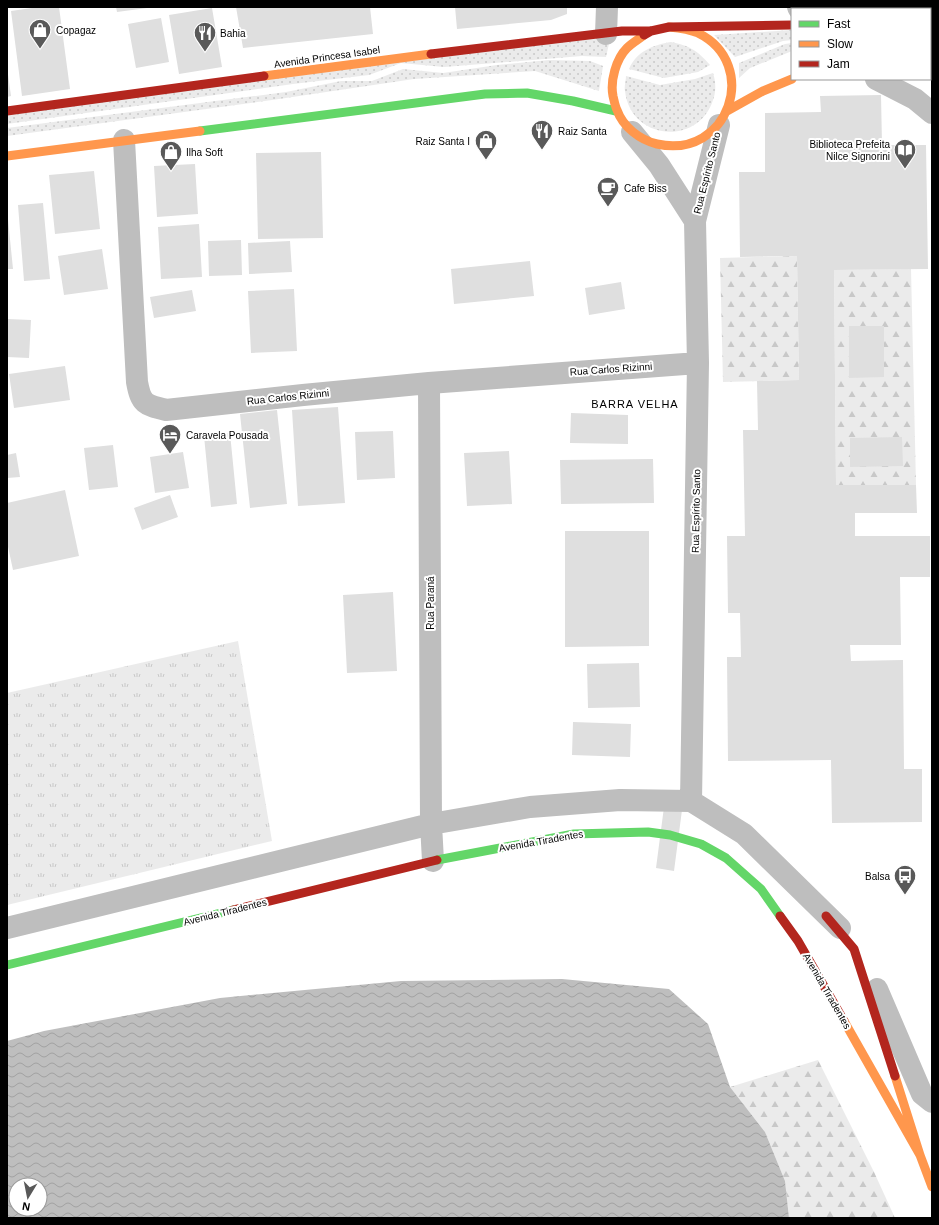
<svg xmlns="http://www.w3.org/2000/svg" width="939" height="1225" font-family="Arial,sans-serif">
	<defs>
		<pattern id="grass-tufts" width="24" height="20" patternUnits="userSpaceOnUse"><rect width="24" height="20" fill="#ebebeb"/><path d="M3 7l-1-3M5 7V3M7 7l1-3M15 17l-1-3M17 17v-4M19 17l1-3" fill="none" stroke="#c8c8c8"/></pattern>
		<pattern id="forest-firs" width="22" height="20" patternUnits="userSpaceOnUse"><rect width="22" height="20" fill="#ebebeb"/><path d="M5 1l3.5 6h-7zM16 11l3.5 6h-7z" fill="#c8c8c8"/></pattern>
		<pattern id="park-dots" width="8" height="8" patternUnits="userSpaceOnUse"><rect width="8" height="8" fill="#ebebeb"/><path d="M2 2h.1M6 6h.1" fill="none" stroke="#c8c8c8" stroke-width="1.8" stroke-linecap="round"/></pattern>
		<pattern id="water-waves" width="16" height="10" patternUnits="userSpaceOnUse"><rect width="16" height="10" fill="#bebebe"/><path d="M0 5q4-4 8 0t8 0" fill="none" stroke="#a2a2a2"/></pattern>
	</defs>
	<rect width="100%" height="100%" fill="#fff"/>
	<!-- grass -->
	<path fill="url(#grass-tufts)" d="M238,641l34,200 -265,64v-212z"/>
	<!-- forest -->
	<path fill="url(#forest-firs)" d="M797,256l2,124 -76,2 -3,-124z
		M911,269l5,216h-80l-2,-215z
		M818,1060l56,112 21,46h-106l-4,-37 -20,-49 -35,-45z"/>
	<!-- park -->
	<path fill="url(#park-dots)" d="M792,30v10l-9,1 -48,16 -21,-22z
		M611,35l-5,22 -24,-1 -138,11 -43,-4 -32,12 -76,9 -286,40v-11z
		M671,42c19,4 26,8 39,23l-12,7 -34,6 -35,-9c8,-18 24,-24 42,-27z
		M792,43v8l-42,17 -11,10v-15l46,-19z
		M549,60l41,1 13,5 -4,25 -64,-20 -121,8 -135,20 -272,37v-8l279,-36 55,-11h31l31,-12 40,4 54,-8z
		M713,73c3,9 3,19 0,27 -15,47 -83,40 -88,-9 -1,-5 1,-10 1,-15l34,9 35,-6z"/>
	<!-- water -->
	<path fill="url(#water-waves)" fill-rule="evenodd" d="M562,979l107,10 39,35 22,63 35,45 20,49 4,37h-782v-177l37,-10 176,-33 181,-17zM16,1185h24v24h-24z"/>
	<!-- building -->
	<path fill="#dfdfdf" d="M39,7h20l11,82 -48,7 -11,-85z
		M116,7h31v1l-30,4z
		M236,7h134l3,27 -130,14z
		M455,7h112v7l-16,6 -94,9z
		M212,8l10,59 -43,7 -10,-59z
		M161,18l8,44 -33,6 -8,-44z
		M7,67l4,29 -4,1z
		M881,95l1,50h44l2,124 -94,1 2,215h80l1,28h-62v23h75v41h-30l1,68h-51l1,16 52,-1 1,109h18v53l-90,1 -1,-63 -103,1 -1,-104h14l-1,-44h-12l-1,-77h18l-2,-106h15l-1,-49 42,-1 -2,-124 -57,1 -1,-85h26v-59l56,-1 -1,-16z
		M321,152l2,86 -65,1 -2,-86z
		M195,164l3,50 -41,3 -3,-51z
		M94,171l6,58 -45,5 -6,-59z
		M43,203l7,76 -26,2 -6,-76z
		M7,219h1l5,50h-6z
		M199,224l3,53 -41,2 -3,-52z
		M241,240l1,35 -33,1 -1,-35z
		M290,241l2,31 -43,2 -1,-31z
		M102,249l6,40 -44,6 -6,-39z
		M530,261l4,35 -80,8 -3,-35z
		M621,282l4,27 -36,6 -4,-27z
		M294,289l3,62 -46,2 -3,-62z
		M192,290l4,21 -42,7 -4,-21z
		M7,319l24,1 -2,38 -22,-1z
		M849,326h35v51l-35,1z
		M65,366l5,34 -56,8 -5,-34z
		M338,407l7,96 -47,3 -6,-96z
		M277,410l10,94 -37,4 -10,-94z
		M571,413l57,2v29l-58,-1z
		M393,431l2,47 -38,2 -2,-48z
		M230,433l7,71 -26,3 -7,-71z
		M902,437l1,29 -53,1v-29z
		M113,445l5,42 -29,3 -5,-42z
		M509,451l3,53 -45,2 -3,-53z
		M183,452l6,36 -34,5 -5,-36z
		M16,453l4,24 -13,1v-23z
		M653,459l1,44 -93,1 -1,-44z
		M65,490l14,66 -66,14 -6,-28v-39z
		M170,495l8,22 -36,13 -8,-22z
		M565,531h84v115l-84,1z
		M393,592l4,79 -50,2 -4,-78z
		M639,663l1,44 -52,1 -1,-44z
		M573,722l58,2 -1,33 -58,-2z
		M664,807l18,3 -8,61 -18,-3z"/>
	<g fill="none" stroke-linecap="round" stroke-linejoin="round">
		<!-- street -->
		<path stroke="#bebebe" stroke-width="22" d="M798,7l1,2
			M606,34l1,-27
			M876,79l39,20 17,14
			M632,132l27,33 36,56
			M124,140l13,242c4,22 8,23 29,28l137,-15 126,-12 269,-20
			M429,383l2,441 2,37
			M691,801l7,-438 -3,-142 24,-96
			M7,928l424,-104 99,-17 90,-7 71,1 53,33 96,94
			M877,989l45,105 10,8"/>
		<!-- fast -->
		<path stroke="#63d668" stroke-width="9" d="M930,14h2
			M200,131l285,-37 42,-1 46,8 43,10
			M437,860l137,-26 74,-2 22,3 31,9 25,14 35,31 19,27
			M7,965l226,-55"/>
		<!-- slow -->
		<path stroke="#ff974d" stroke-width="9" d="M644,35c-5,4 -12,8 -17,13 -11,11 -17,33 -14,48 1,4 2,10 4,14 6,17 23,30 40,34 72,16 104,-80 41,-111 -9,-4 -19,-5 -29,-6
			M930,61h2
			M264,76l167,-22
			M727,111l36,-20 29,-12
			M7,156l193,-25
			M844,1021l76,134
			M895,1076l25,79 12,32"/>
		<!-- jam -->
		<path stroke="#b3261e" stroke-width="9" d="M644,35l7,-4 18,-4 123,-2
			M431,54l191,-23h28
			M7,111l257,-35
			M233,910l204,-50
			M780,916l18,25 46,80
			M826,916l28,33 41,127"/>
	</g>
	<!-- icons -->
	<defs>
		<g id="shop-pin" transform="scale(1.15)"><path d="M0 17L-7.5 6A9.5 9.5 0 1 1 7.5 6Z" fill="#595959" stroke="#fff"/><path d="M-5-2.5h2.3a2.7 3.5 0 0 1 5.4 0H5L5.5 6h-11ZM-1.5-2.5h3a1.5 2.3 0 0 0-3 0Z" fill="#fff"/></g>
		<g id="restaurant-pin" transform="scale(1.15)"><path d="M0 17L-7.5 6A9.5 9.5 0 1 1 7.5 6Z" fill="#595959" stroke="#fff"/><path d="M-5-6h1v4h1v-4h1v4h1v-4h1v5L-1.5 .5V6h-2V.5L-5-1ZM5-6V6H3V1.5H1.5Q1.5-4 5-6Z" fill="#fff"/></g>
		<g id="library-pin" transform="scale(1.15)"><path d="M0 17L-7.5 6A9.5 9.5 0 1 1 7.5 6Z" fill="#595959" stroke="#fff"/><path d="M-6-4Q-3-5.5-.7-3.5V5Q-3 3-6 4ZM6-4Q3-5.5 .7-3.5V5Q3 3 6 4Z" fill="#fff"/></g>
		<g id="cafe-pin" transform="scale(1.15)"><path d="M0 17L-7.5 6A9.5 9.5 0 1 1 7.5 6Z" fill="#595959" stroke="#fff"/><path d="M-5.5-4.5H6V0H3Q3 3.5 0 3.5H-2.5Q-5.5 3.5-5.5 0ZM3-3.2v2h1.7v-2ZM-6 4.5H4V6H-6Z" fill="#fff"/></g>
		<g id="hotel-pin" transform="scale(1.15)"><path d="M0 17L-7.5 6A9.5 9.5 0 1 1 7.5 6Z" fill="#595959" stroke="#fff"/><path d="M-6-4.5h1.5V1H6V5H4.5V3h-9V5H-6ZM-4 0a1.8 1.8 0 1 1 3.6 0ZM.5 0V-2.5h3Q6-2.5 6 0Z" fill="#fff"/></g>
		<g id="bus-pin" transform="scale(1.15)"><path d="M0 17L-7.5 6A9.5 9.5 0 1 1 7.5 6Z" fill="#595959" stroke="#fff"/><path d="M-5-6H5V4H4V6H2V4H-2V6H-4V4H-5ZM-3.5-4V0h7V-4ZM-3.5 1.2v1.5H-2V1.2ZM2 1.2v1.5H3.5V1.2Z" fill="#fff"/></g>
	</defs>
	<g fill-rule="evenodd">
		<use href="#shop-pin" x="40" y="30"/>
		<use href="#restaurant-pin" x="205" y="33"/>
		<use href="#restaurant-pin" x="542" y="131"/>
		<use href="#shop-pin" x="486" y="141"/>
		<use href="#library-pin" x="905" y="150"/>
		<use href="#shop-pin" x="171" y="152"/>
		<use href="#cafe-pin" x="608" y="188"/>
		<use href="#hotel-pin" x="170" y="435"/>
		<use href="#bus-pin" x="905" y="876"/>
	</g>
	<g text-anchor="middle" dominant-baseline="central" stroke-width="4" stroke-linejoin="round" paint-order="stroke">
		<!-- poi labels -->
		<g font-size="10" fill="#000" stroke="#fff" text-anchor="start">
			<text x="56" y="30">Copagaz</text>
			<text x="220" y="33">Bahia</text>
			<text x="558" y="131">Raiz Santa</text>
			<text x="470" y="141" text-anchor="end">Raiz Santa I</text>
			<text x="890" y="144" text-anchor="end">Biblioteca Prefeita<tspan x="890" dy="12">Nilce Signorini</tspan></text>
			<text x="186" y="152">Ilha Soft</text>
			<text x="624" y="188">Cafe Biss</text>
			<text x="186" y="435">Caravela Pousada</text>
			<text x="890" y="876" text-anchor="end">Balsa</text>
		</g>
		<!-- street labels -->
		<g font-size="10" fill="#000" stroke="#fff">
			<text transform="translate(327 57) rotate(-8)">Avenida Princesa Isabel</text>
			<text transform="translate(707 173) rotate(-76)">Rua Espírito Santo</text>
			<text transform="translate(611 369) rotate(-4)">Rua Carlos Rizinni</text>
			<text transform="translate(288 397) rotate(-6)">Rua Carlos Rizinni</text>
			<text transform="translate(696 511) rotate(-89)">Rua Espírito Santo</text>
			<text transform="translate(430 603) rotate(-90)">Rua Paraná</text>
			<text transform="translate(541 841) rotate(-10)">Avenida Tiradentes</text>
			<text transform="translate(225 912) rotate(-14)">Avenida Tiradentes</text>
			<text transform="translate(827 991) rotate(60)">Avenida Tiradentes</text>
		</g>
		<!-- neighbourhood labels -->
		<g font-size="11" letter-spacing="1" fill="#000" stroke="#fff">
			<text x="635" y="404">BARRA VELHA</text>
		</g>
	</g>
	<!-- border -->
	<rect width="939" height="1225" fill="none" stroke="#000000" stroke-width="16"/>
	<!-- legend -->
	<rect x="791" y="8" width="140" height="72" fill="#ffffff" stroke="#999999"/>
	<rect x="799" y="21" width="20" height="6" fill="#63d668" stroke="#999999"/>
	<text x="827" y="28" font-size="12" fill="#000000">Fast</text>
	<rect x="799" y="41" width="20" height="6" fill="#ff974d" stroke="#999999"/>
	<text x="827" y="48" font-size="12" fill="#000000">Slow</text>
	<rect x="799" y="61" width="20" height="6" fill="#b3261e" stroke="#999999"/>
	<text x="827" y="68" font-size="12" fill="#000000">Jam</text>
	<!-- north arrow -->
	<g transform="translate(28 1197) rotate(190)"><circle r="19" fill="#ffffff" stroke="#999999"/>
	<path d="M0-3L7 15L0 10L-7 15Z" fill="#595959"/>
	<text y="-6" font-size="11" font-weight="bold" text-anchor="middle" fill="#000000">N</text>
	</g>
</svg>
